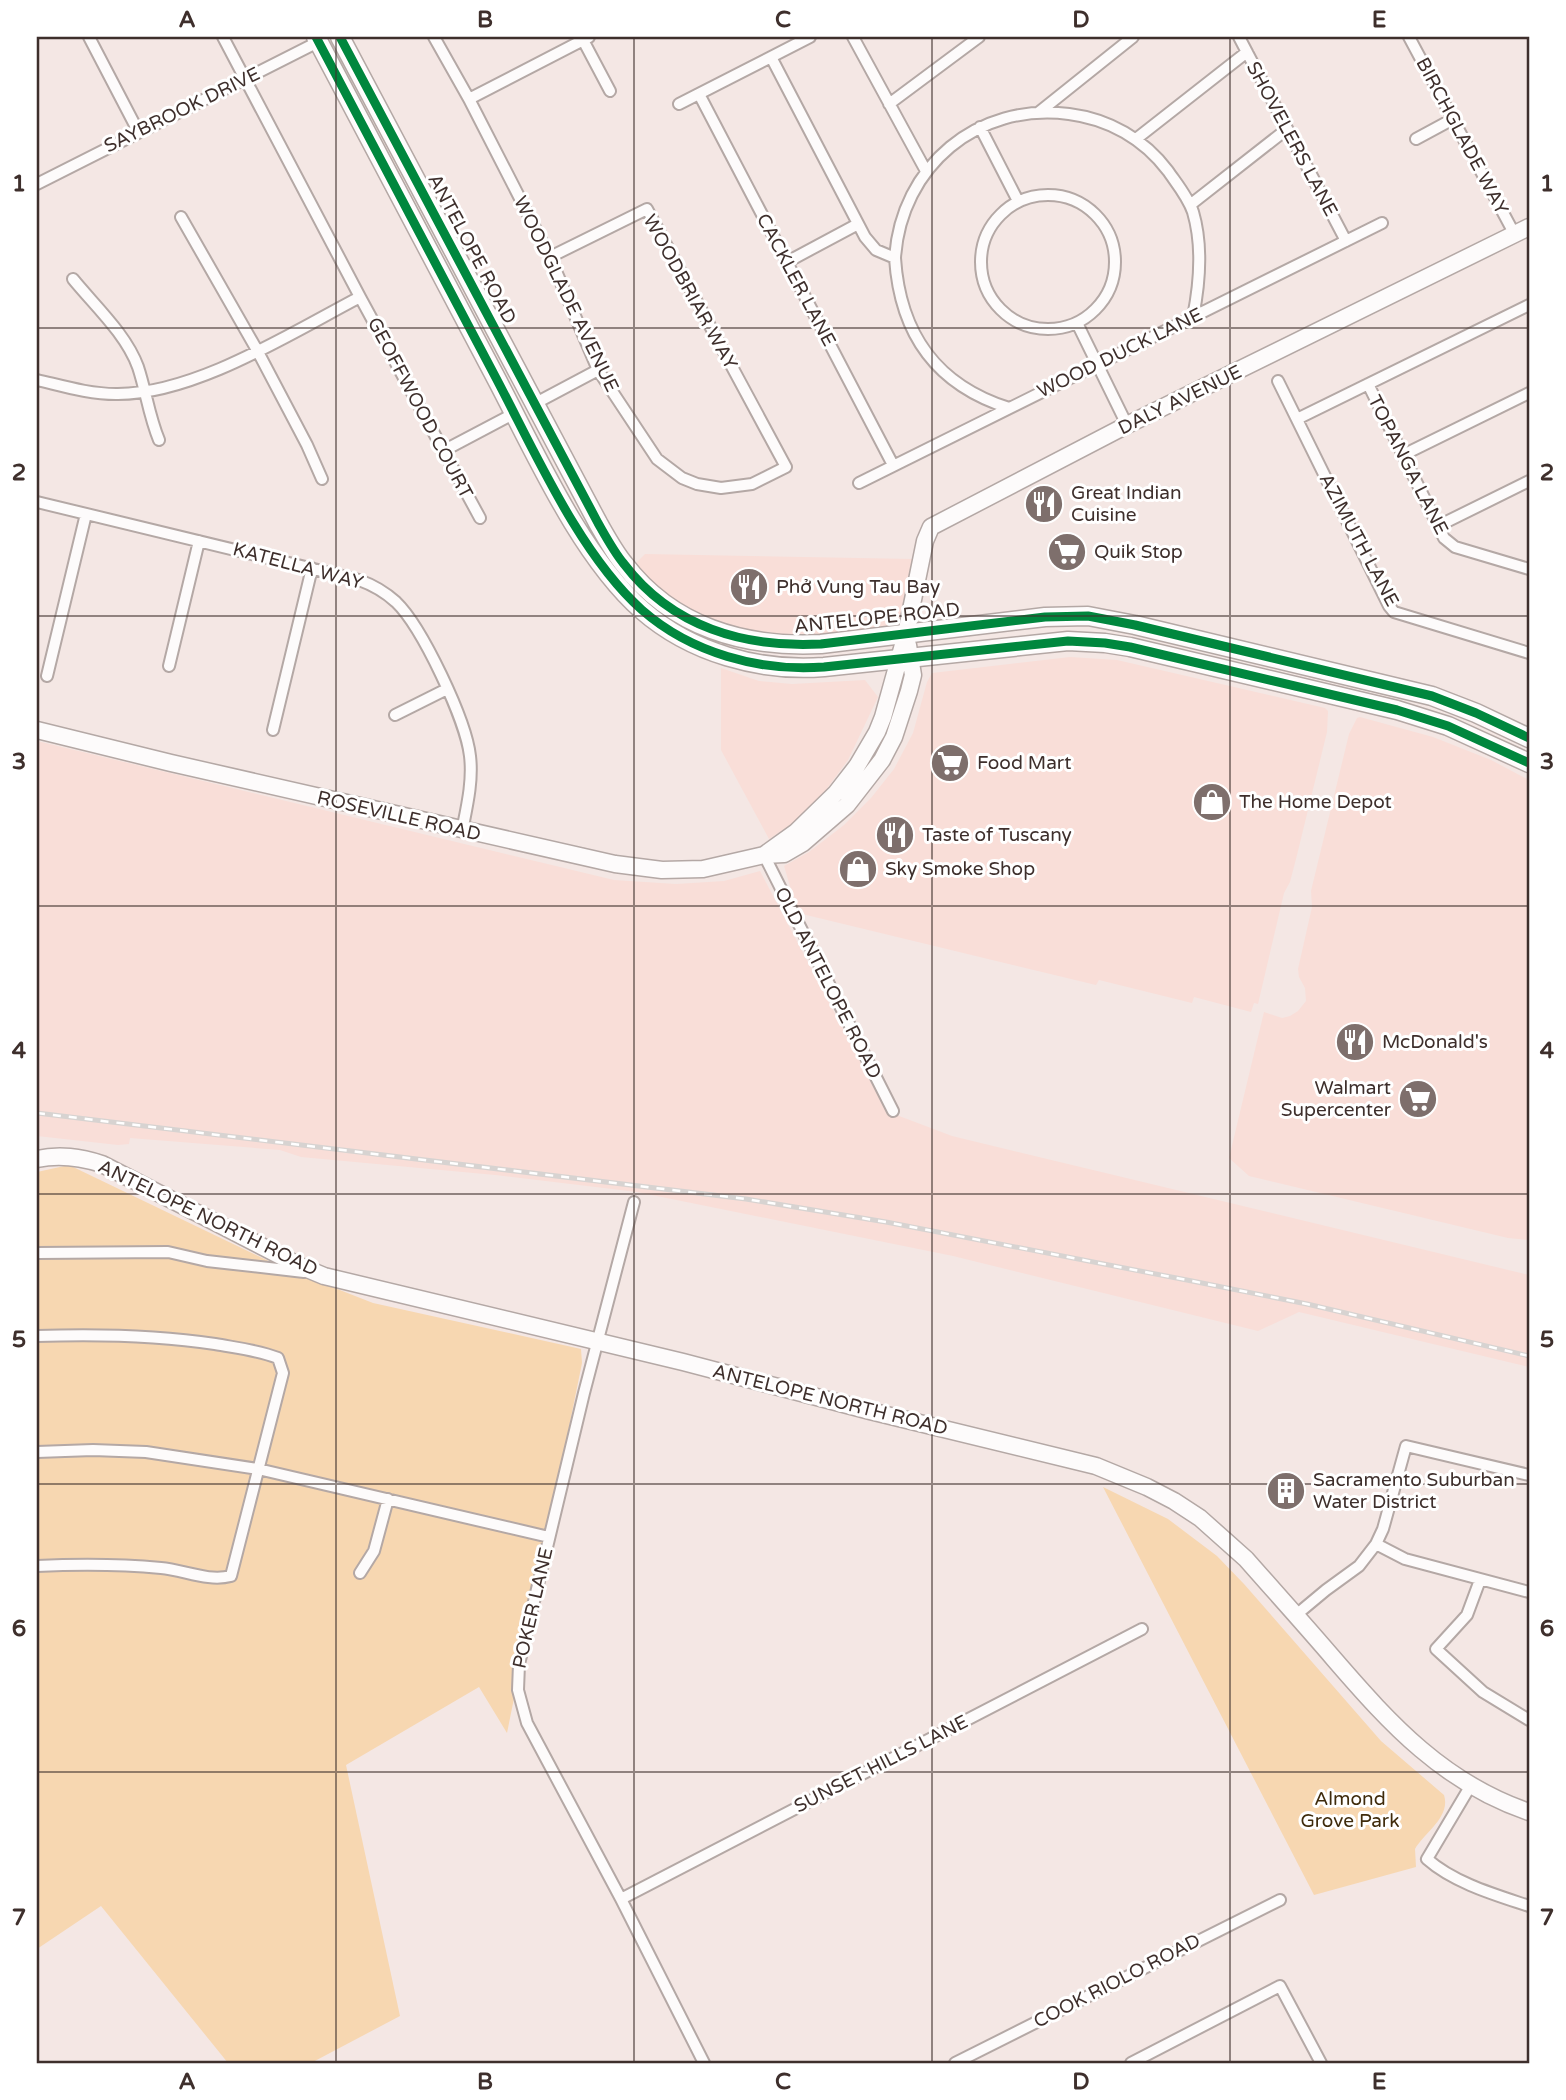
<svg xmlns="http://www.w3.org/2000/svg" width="1566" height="2100" font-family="'Varela Round',sans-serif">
	<rect width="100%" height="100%" fill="#f4e7e4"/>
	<!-- built -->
	<path fill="#f9ded8" d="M645,554l269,5 -17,70 -94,10h-40l-79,-29 -52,-43z
		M1070,657l47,3 208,48 3,3 -1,21 -30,123 -7,27 -6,11 -26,111 -4,-1 -3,9 -57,-15 -2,6 -93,-23 -3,5 -298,-72 -14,-47 25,-14 35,-27 27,-27 23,-29 19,-36 14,-51 5,-9z
		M721,668l38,13 33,3 73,-4 13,17 -30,63 -39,53 -40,26 -48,-89z
		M1360,717l73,20 58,23 38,20v460l-21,-2 -259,-62 -20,-18 35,-146 18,6 8,-2 8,-5 8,-10 -1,-13 -6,-11 -1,-8 14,-62 -1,-16 38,-157 8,-16z
		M37,741l577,139 62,4 48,-3 36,-10 126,240 66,25 577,139v92l-230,-55 -41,19 -305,-75 -316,-64 -142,-17 -194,-18 -21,-7 -150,-12 -1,6 -11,1 -81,-9z"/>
	<!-- green -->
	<path fill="#f7d7b1" d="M69,1165l212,102 92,36 208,46 1,14 -75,370 -28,-46 -133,78 54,251 -89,47h-83l-127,-157 -64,43v-777z
		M1103,1487l65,32 49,37 27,28 137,157 63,54c7,22 -20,38 -29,54l1,18 -102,28z"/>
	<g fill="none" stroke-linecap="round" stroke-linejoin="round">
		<!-- street casing -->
		<g stroke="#b4a8a5" stroke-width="14">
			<path id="street" d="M89,37l49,94
				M223,37l137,260 120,221
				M434,37l35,62 81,158 48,113 59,89 25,19 15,6 24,4 31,-4 34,-17 -139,-258 -97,48
				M853,37l73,134
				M1239,37l107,204
				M1409,37l106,198
				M583,40l27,51
				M771,57l94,180 11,13 19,8c5,76 41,127 114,150
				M699,94l194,371
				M469,99l120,-62
				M679,104l131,-67
				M889,104l90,-67
				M1038,113l95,-76
				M980,127l38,74
				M1136,139l111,-87
				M1416,139l37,-20
				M37,184l281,-142
				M981 262a67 67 0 1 1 134 0a67 67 0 1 1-134 0Z
				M1190,205l97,-76
				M181,217l76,133 50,95 15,34
				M895,258c6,-92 83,-156 174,-144 40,5 75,25 99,57 9,13 20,26 25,41 10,34 7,70 0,105
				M787,262l71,-38
				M73,279c22,27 53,55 65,88 8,24 11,49 21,73
				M1077,323l50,102
				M37,380c26,6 52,14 79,14 78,1 175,-61 244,-97
				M1278,381l111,225 5,6 135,41
				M1368,384l76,154 11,9 74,22
				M534,404l64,-34
				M1297,419l232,-114
				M443,451l72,-38
				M1403,455l126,-62
				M859,483l523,-260
				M37,502l322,78c14,5 26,12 37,22 26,25 70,118 74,154 3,25 -3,50 -8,75
				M1438,526l91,-45
				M169,666l30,-125
				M47,676l39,-162
				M395,715l52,-26
				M273,730l39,-162
				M764,855l129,256
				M634,1202l-50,191 -65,271 -1,26 9,33 94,176 83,164
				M37,1253l131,-1 39,9 97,11
				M37,1336c60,-2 119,-1 178,8 22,4 43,6 63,14l5,15 -52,203c-23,6 -47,-6 -70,-8 -42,-4 -82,-4 -124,-2
				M37,1452l56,-2 53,2 112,17 291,68
				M1376,1544l29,15 124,33
				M360,1573l14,-22 14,-52
				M1480,1580l-13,35 -31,34 47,43 46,28
				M1296,1615l30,-25 33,-24 17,-22 7,-15 23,-83 123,29
				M1471,1785l-44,74c27,24 69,36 102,47
				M621,1899l521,-270
				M955,2063l325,-163
				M1131,2063l149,-77 41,77"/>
		</g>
		<!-- secondary casing -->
		<g stroke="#b4a8a5" stroke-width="19">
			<path id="secondary" d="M37,730l134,33 444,101 47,6 41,-1 61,-14 20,-1 19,-11 44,-38 35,-45 12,-23 15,-46 4,-16 -5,-30
				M764,855l32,-23 40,-39 21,-27 20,-34 6,-15 23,-83 19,-93 6,-14 196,-102 402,-198
				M37,1159c23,-5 43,-2 65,5l198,102 24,10 359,86 187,49 226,55 51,21 27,14 26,17 46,41c29,33 59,66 88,100 57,66 110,124 195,153"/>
		</g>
		<!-- primary casing -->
		<g stroke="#b4a8a5" stroke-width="21">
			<path id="primary" d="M316,37c59,114 120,227 180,341 39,74 84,177 146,232 49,43 118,62 182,57l244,-26 37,2 25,4 267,63 51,16 81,37
				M340,37l258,486c8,14 16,29 26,41 48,63 120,84 197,80l224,-27 43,-1 47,9 297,71 44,17 53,25"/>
		</g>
		<!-- street -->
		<use href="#street" stroke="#fdfbfb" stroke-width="10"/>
		<!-- secondary -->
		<use href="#secondary" stroke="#fdfbfb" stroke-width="16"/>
		<!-- primary -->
		<use href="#primary" stroke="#fdfbfb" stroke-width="18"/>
		<!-- rail casing -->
		<g stroke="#d7d3d1" stroke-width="5">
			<path id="rail" d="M37,1113l709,86 140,23 306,59 115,23 222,52"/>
		</g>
		<!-- rail -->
		<use href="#rail" stroke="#fff" stroke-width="2.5" stroke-dasharray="8" stroke-linecap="butt"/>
		<!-- cycleway casing -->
		<g stroke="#fff" stroke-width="13">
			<path id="cycleway" d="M316,37c59,114 120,227 180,341 39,74 84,177 146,232 49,43 118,62 182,57l244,-26 37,2 25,4 267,63 51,16 81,37
				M340,37l258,486c8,14 16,29 26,41 48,63 120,84 197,80l224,-27 43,-1 47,9 297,71 44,17 53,25"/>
		</g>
		<!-- cycleway -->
		<use href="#cycleway" stroke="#00873e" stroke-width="9"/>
	</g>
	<!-- grid -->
	<path fill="none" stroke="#3e2f2c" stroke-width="2" stroke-opacity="0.55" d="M336,37v2026M634,37v2026M932,37v2026M1230,37v2026M37,328h1492M37,616h1492M37,906h1492M37,1194h1492M37,1484h1492M37,1772h1492"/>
	<!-- icons -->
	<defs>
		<g id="restaurant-disc" transform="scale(2.0125)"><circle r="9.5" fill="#7e6f6c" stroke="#fff"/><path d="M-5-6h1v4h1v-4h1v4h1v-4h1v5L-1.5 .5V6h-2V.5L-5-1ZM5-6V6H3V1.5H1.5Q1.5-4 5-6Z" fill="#fff"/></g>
		<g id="supermarket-disc" transform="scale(2.0125)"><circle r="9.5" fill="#7e6f6c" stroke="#fff"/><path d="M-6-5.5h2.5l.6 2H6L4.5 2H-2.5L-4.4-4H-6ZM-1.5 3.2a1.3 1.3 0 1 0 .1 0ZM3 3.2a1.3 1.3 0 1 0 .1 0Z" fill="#fff"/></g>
		<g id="shop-disc" transform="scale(2.0125)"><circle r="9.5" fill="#7e6f6c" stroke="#fff"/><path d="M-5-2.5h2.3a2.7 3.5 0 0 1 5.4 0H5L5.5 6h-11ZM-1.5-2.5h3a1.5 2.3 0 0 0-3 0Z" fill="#fff"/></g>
		<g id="building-disc" transform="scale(2.0125)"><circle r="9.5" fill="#7e6f6c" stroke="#fff"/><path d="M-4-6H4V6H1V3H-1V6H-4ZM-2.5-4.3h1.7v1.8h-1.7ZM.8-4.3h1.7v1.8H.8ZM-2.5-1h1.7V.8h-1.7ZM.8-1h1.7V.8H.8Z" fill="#fff"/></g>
	</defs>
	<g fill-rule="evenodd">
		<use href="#restaurant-disc" x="1044" y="504"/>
		<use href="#supermarket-disc" x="1067" y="552"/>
		<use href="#restaurant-disc" x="749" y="587"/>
		<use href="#supermarket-disc" x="950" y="763"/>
		<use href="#shop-disc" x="1212" y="802"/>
		<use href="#restaurant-disc" x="895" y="835"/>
		<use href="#shop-disc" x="858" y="869"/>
		<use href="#restaurant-disc" x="1355" y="1042"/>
		<use href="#supermarket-disc" x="1418" y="1099"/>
		<use href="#building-disc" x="1286" y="1491"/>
	</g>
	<g text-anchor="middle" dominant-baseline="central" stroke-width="6" stroke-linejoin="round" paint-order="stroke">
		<!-- street labels -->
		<g font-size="19" fill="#3e2f2c" stroke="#fff">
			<text transform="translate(182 110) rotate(-26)">SAYBROOK DRIVE</text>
			<text transform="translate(1462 136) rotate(62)">BIRCHGLADE WAY</text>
			<text transform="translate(1292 139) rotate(62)">SHOVELERS LANE</text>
			<text transform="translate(472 249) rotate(62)">ANTELOPE ROAD</text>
			<text transform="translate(796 280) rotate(62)">CACKLER LANE</text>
			<text transform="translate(690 292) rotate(61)">WOODBRIAR WAY</text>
			<text transform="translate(566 294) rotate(64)">WOODGLADE AVENUE</text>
			<text transform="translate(1120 353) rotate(-26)">WOOD DUCK LANE</text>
			<text transform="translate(1180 400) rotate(-26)">DALY AVENUE</text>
			<text transform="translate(420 408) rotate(62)">GEOFFWOOD COURT</text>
			<text transform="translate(1408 465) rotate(63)">TOPANGA LANE</text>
			<text transform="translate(1359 540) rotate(62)">AZIMUTH LANE</text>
			<text transform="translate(298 566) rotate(15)">KATELLA WAY</text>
			<text transform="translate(877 618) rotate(-6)">ANTELOPE ROAD</text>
			<text transform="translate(399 816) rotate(13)">ROSEVILLE ROAD</text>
			<text transform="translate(828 983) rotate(63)">OLD ANTELOPE ROAD</text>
			<text transform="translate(208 1218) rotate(26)">ANTELOPE NORTH ROAD</text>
			<text transform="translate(830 1400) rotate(14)">ANTELOPE NORTH ROAD</text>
			<text transform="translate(533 1608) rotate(-77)">POKER LANE</text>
			<text transform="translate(881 1764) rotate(-27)">SUNSET HILLS LANE</text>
			<text transform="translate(1117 1981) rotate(-27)">COOK RIOLO ROAD</text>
		</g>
		<!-- poi labels -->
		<g font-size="19" fill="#3e2f2c" stroke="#fff" text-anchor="start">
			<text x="1071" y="493">Great Indian<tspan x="1071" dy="22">Cuisine</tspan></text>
			<text x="1094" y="552">Quik Stop</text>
			<text x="776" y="587">Phở Vung Tau Bay</text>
			<text x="977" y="763">Food Mart</text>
			<text x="1239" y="802">The Home Depot</text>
			<text x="922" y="835">Taste of Tuscany</text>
			<text x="885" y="869">Sky Smoke Shop</text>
			<text x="1382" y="1042">McDonald's</text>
			<text x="1391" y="1088" text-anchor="end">Walmart<tspan x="1391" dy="22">Supercenter</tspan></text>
			<text x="1313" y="1480">Sacramento Suburban<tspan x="1313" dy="22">Water District</tspan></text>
		</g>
		<!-- park labels -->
		<g font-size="19" fill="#3f2b0c" stroke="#fff">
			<text x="1350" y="1799">Almond<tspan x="1350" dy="22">Grove Park</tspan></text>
		</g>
	</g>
	<!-- border -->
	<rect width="1566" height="2100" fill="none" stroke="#ffffff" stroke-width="77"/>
	<rect x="38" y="38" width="1490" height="2024" fill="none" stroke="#3e2f2c" stroke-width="2.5"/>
	<g font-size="23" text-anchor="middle" font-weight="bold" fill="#3e2f2c">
		<text x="187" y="27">A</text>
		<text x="485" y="27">B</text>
		<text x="783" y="27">C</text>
		<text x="1081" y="27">D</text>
		<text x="1379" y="27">E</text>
		<text x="19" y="191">1</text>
		<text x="1547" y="191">1</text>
		<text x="19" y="480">2</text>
		<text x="1547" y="480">2</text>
		<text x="19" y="769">3</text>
		<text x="1547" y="769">3</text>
		<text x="19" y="1058">4</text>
		<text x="1547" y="1058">4</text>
		<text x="19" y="1347">5</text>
		<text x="1547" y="1347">5</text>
		<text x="19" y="1636">6</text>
		<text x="1547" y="1636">6</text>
		<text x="19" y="1925">7</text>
		<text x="1547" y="1925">7</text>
		<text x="187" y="2089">A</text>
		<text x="485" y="2089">B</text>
		<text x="783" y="2089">C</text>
		<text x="1081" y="2089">D</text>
		<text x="1379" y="2089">E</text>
	</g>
</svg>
